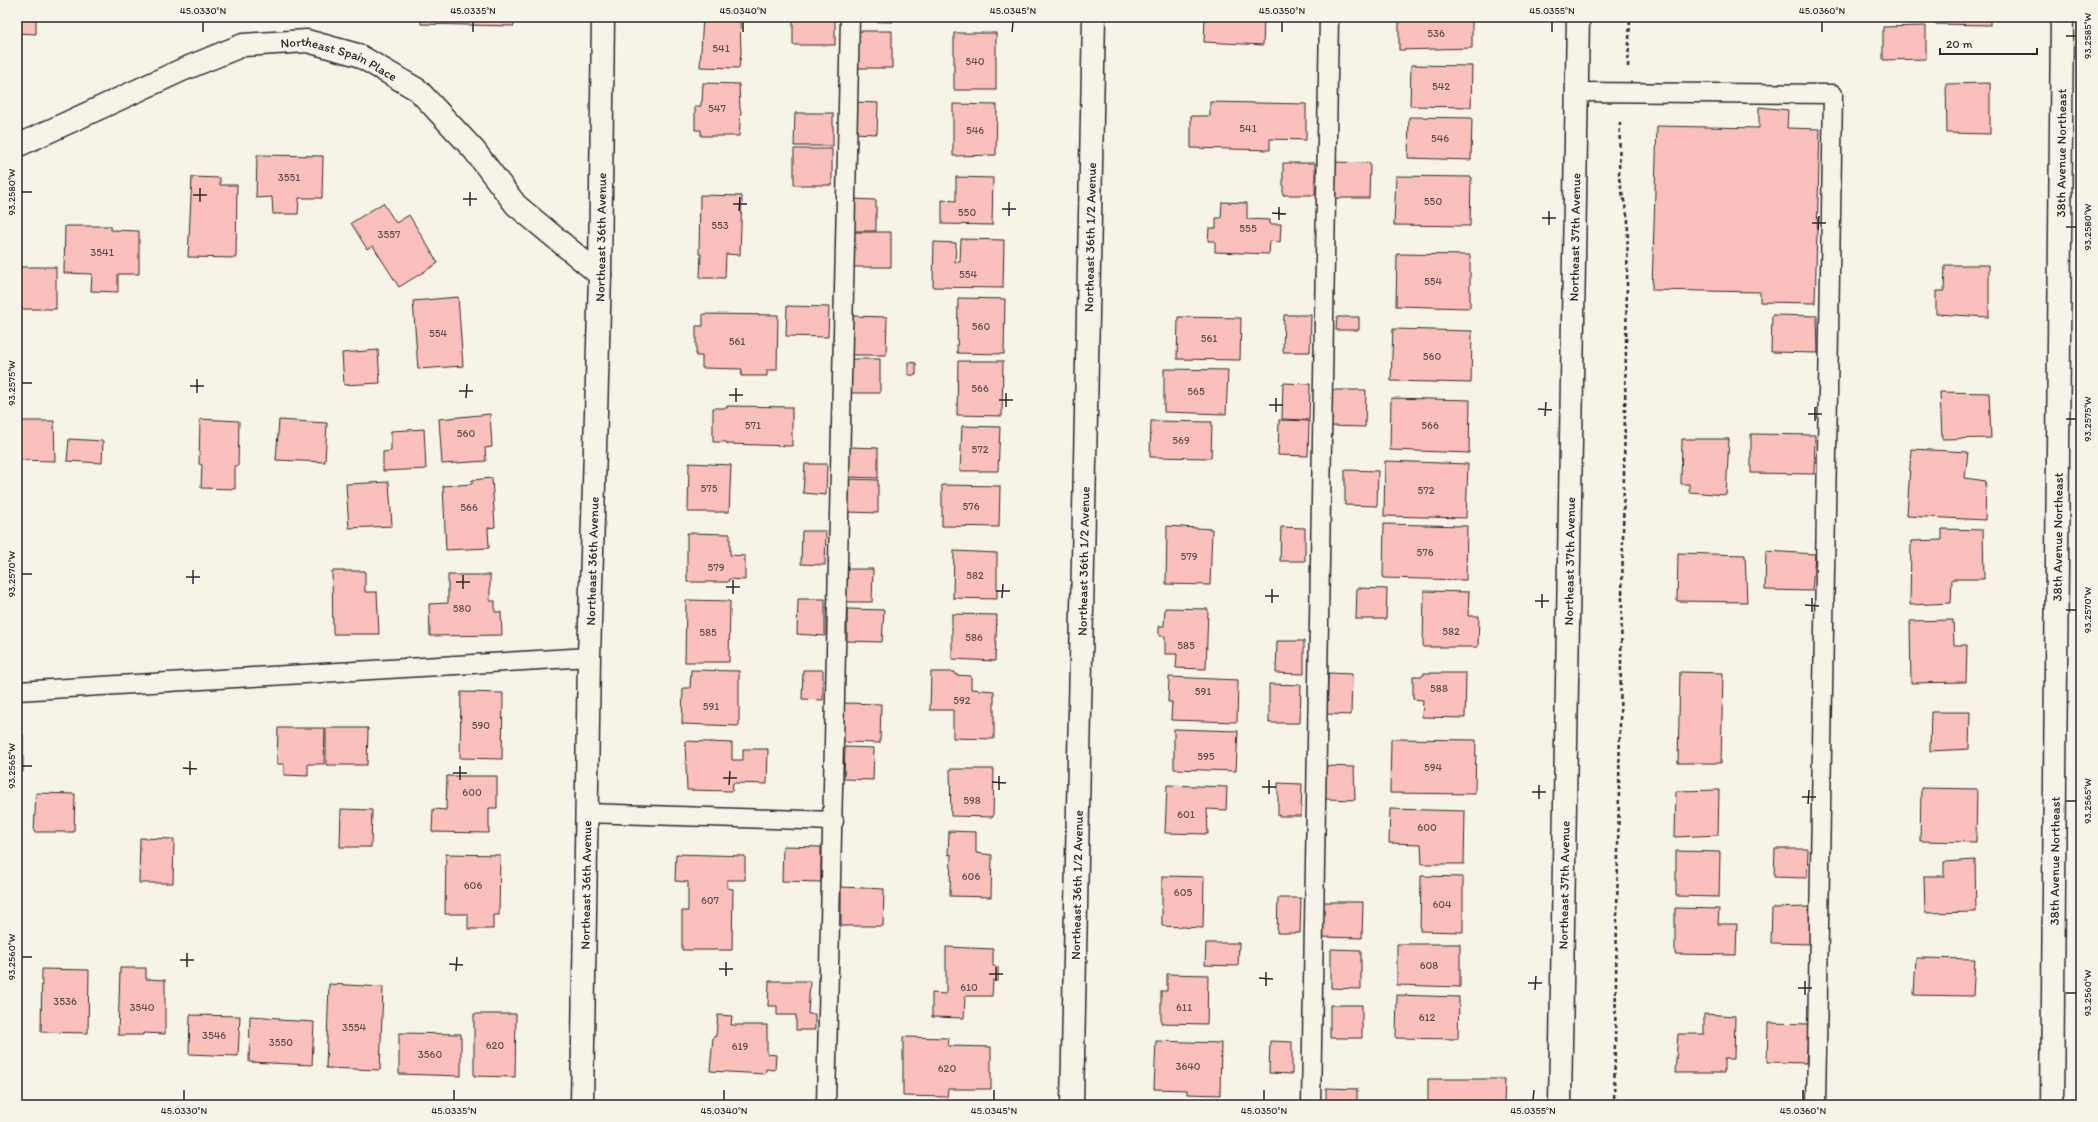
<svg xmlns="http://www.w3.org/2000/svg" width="2098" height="1122" font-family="Itim,sans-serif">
	<rect width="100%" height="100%" fill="#f7f3e8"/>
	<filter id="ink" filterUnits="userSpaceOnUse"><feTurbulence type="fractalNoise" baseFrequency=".025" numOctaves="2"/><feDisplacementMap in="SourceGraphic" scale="8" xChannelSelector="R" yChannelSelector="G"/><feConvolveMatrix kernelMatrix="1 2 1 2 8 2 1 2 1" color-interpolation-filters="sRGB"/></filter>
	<g filter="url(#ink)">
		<!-- building -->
		<path fill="#fcc0bc" stroke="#2b2b2b" d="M17,17h19v17l-19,-1z
			M421,17h93v9l-93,-2z
			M703,17h37l1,37 -2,14 -39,-1z
			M793,17h42v28h-42z
			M855,17h38v5l-38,-1z
			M913,17h13v4l-13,-1z
			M1205,17h59l-1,28 -59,-3z
			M1399,17h73v31l-73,2z
			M1934,17h56v8l-56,-1z
			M1926,26v33l-43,1v-33z
			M854,31h38v37h-38z
			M954,33h42v57h-42z
			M1411,65l61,1 -1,41 -61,-1z
			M703,83l36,1 1,26h1l-2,26h-38v-6h-6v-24h6v-4h1z
			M1990,83v51l-43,-1 -1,-49z
			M854,102l24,1 -1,31 -24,-1z
			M1210,102l96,2v36l-36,-1v11l-79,-2v-32h19z
			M953,104l44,1 -1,50 -43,1z
			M1759,107l29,3 -1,18 33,1 -5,174 -55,-1v-10l-108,-2 5,-164 102,2z
			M795,113h38v33h-39z
			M1409,117l63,1 -1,42 -63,-2z
			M794,149h38v36h-38z
			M257,155l66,1 -1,42h-23l-1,16h-25l-1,-17 -16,1z
			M1332,162l38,1 -1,35h-37z
			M1283,163h32v32h-32z
			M1396,176l75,1 -1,49 -76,-1z
			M192,177l28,1v7h17l-1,73 -48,-1z
			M956,177l37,1 -1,47 -50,-1v-24l14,1z
			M700,195l42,1 -2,59 -14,-1 -1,24h-25l1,-24h-2z
			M852,199l24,1v31h-24z
			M1222,202l25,1v16l23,1v4h11l-1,18 -10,-1 -1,13 -54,-2v-11h-7l1,-13h7v-10h5z
			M383,203l13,20 13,-8 29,48 -39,24 -26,-41 -6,3 -16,-26z
			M65,226h46v4l28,1v43h-21v18l-27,-1 1,-17 -28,-1z
			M852,232h39v35h-39z
			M961,239l43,1 -1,48 -70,-1 1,-45 22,1 -1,19h5z
			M1397,254l73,1v53l-74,-2z
			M1945,265h44v52l-53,-3v-23h8z
			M17,267h39v42h-38v17z
			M458,297l5,69 -45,3 -5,-68z
			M958,298l47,1 -1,55 -47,-1z
			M787,306l42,1 -1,30 -42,-1z
			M703,314l75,1 -1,55h-10v6h-26l1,-7 -40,-1v-12h-6v-30h7z
			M1284,315h27l-1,37h-27z
			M1772,315l45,1 1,37 -47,-1z
			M851,316l36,1 -1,38h-35z
			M1178,317l63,1 -1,42 -63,-1z
			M1337,317h22v13h-23z
			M1393,329l79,2 -1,52 -80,-2z
			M378,350l2,33 -36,2 -2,-32z
			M850,359h30v34h-30z
			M958,361h45l-1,55 -45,-1z
			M908,362l8,1v12h-8z
			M1164,369l64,1 -2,44 -62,-2z
			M1283,383l27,1 -1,36 -27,-1z
			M1331,390h35l-1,37 -35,-1z
			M1940,392l49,1 2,45 -49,1z
			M1391,398l79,2 -1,53 -79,-3z
			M727,406l65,1v39l-65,-2v-2h-14v-34h14z
			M490,414l2,33 -7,1 1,13 -44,3 -3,-45z
			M200,419l39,2 -1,45h-3v23l-34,-1 1,-23 -3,-1z
			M279,420l48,3 -2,39 -49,-2z
			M1279,420l30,1 -1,35 -30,-1z
			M17,421h37l1,40 -38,-1z
			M1151,421l61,1 -1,36 -61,-1z
			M962,426l38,1 -2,44h-38z
			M424,429l2,40 -43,2v-19l8,-1v-20z
			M1751,434l64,1 -1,39 -63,-1z
			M69,439l34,2 -1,22 -35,-2z
			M1682,439h47l-3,56 -37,-3v-8h-8z
			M849,447l29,1v30l-29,-1z
			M1911,449l57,3 -3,26 21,3 -1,39 -78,-4z
			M1385,461l83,3 -2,54 -82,-2z
			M689,463l42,2 -2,47h-41z
			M805,464h22l-1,31 -23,-2z
			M1345,470l33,1 -1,35 -32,-1z
			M492,478l3,49 -7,1 1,20 -43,2 -3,-64 29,-2v-4z
			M848,479l30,1v33l-30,-1z
			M389,482l3,44 -43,2 -3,-44z
			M942,485l58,1 -1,41 -57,-1z
			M1384,524l83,2 -1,54 -83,-2z
			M1167,526l45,3 -2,56 -44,-1z
			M1281,527l24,1v33h-25z
			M1942,529l41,1 1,49h-32l-1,24 -41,2 1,-64 31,-1z
			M802,531h24l-1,34 -24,-1z
			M687,533l43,1v21l15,1v24l-16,-1 -1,3h-41z
			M954,551l43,2v46l-44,-1z
			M1766,551l49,3 -3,37 -47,-1z
			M1678,553l67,2 2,47 -70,-1z
			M847,569h26l-1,33h-26z
			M332,571h33v21h12l2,42h-46z
			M448,575h42v26h5v11h6l1,23 -72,1 -1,-32 19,-1z
			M1357,588l30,1 -1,30h-30z
			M1424,591l45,1 -1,24h11l-1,31h-55z
			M798,599h27v37l-28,-2z
			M686,600l44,1 -1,61h-44z
			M1165,608l43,1 -2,60 -30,-1 1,-14h-12v-18h-6v-10h5z
			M847,609l37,1 -2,32 -35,-1z
			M952,614l45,1 -2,46 -43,-2z
			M1953,620l1,25h13l-1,37 -55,1 -1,-62z
			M1277,641h27v33l-28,-1z
			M691,670l48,1v55l-57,-2 1,-36h7z
			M803,670h20v30l-21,-1z
			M931,672h24v3l16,1v13l23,2v48l-41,-1v-28h-23z
			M1680,672l43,1 -2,90h-43z
			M1328,673l24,1 -1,41 -24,-1z
			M1424,673h42l-1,45 -43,-1 1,-17 -10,-1v-23h10z
			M1169,677l69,3 -1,42 -66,-2 1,-18h-4z
			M1269,684l32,1 -1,38h-31z
			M461,692l42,1 -1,66 -42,-1z
			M844,703l37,1 -1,39 -37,-1z
			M1931,712h39l-1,37 -39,2z
			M278,728h47l-1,36h-16v12l-24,-1v-11h-7z
			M326,728h42l-1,37h-41z
			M1174,729l64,2 -2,40 -62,-2z
			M17,734h6v38h-6z
			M1391,739l85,1 -1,54 -85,-1z
			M685,741l47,2v17h11v-11h25l-1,35 -34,-1 -1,8 -45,-1z
			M845,747l29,1 -1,32 -29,-1z
			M1326,766l28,1 1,33 -30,-1z
			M950,769h44l-1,48 -42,-1z
			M447,776h50v32h-8v25l-57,-1 1,-23 13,1z
			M1278,783l24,1 -1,32h-23z
			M1167,785l60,2 -1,23 -19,-1 1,25 -43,-1z
			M1921,788l56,1 -1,53 -56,-1z
			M1719,790l-1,45 -43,2 1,-46z
			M36,793l39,1 -1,38h-40z
			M341,809l31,1 -1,37h-31z
			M1390,809l75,2 -1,53h-42l-1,-20 -32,-1z
			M949,831l27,1v21l16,2 -1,42 -41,-1 1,-42 -3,1z
			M140,838l34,1 -1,44h-34z
			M783,846l38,1v35l-39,-1z
			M1775,849h33l-1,29 -33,-1z
			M1676,851l44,1 -1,45 -43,-1z
			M446,854l54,1 -1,60h-6v14h-25v-15h-23z
			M676,854l69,2v24h-18v8l6,1 -1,61h-50v-39h6v-29l-13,-1z
			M1975,860l1,52 -51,1 -1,-37h20v-14z
			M1162,876l42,1 -1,51 -41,-2z
			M1421,876l42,1v55l-43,-1z
			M841,887l43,2 -1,37h-42z
			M1278,898h23l-1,35h-23z
			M1321,902h42l-1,36 -41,-1z
			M1809,907l1,37 -39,-1 1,-35z
			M1675,908l44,1 -1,15h19l-1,31 -61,-1z
			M1206,943h33l-1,23 -33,-1z
			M1397,944h63v43l-63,-2z
			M946,947l47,2v17l5,1v14l-5,-1 -1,16h-27l-1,22 -32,-1v-24l14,1z
			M1331,949l30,1v39l-30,-1z
			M1916,958l59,1 -2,37 -59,-1z
			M120,968h26v11l19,1v54l-22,-1v2h-25z
			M42,969l47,1 -1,63 -47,-1z
			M1167,974l41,1 -1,49 -46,-1v-32h6z
			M769,981h41l-2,33h7v16h-19v-15h-19v-9h-9z
			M329,984l54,3 -3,83 -54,-2z
			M1397,995l62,2 -1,42 -62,-1z
			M1330,1005h32v33h-32z
			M474,1014h42l-1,63 -41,-1z
			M1704,1014l31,2 -1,43h-10v14h-49l3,-39h26z
			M190,1015l50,1 -2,40 -49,-2z
			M718,1015l14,1 -1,9h36v29l9,1 -1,15 -9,-1 -1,5 -55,-3 3,-34 3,-1z
			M250,1016l29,2v2l35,2 -2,43 -63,-3z
			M1768,1023l41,1 -3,39 -39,-1z
			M399,1033l62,1v42l-62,-2z
			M903,1037l46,1 -1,8 43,1v42h-43l-1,8 -44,-1z
			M1156,1041l65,2 -1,52 -33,-1v-4l-33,-1z
			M1270,1041l22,1v32l-23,-1z
			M1428,1079h77l-1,26h-76z
			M1326,1088l31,1v16h-31z"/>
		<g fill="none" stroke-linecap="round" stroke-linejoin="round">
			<!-- service casing -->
			<g stroke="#2b2b2b" stroke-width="21">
				<path id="service" d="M1577,92l256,2 -17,1011
					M17,691l572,-34
					M586,813l248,8
					M826,1105l24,-1088
					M1311,1105l18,-1088"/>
			</g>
			<!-- minor casing -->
			<g stroke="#2b2b2b" stroke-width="25">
				<g id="minor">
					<path id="s1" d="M17,146l165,-76 61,-25 64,-4 51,14 60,35 56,60 42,55 84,70"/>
					<path id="s2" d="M582,1105l7,-448 11,-382 3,-258"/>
					<path id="s3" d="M1072,1105l22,-1088"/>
					<path id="s4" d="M2052,1105l10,-1088"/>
				</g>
			</g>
			<!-- tertiary casing -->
			<g stroke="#2b2b2b" stroke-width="25">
				<g id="tertiary">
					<path id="s5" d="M1560,1105l18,-1088"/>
				</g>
			</g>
			<!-- path -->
			<path stroke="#2b2b2b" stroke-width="2.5" stroke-dasharray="4 3" stroke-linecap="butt" d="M1628,67l2,-50
				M1614,1105l14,-886 -9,-41 1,-59"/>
			<!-- service -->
			<use href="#service" stroke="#f7f3e8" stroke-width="18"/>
			<!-- minor -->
			<use href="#minor" stroke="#f7f3e8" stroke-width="22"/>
			<!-- tertiary -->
			<use href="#tertiary" stroke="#f7f3e8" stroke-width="22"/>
		</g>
	</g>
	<!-- ticks -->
	<path fill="none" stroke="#2b2b2b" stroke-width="1.5" d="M203,32v-10M473,32v-10M743,32v-10M1012,32l1,-10M1282,32v-10M1552,32v-10M1822,32v-10M2066,36h10M22,192h10M193,195h14M463,199h14M200,202v-14M733,204h14M470,206v-14M1002,209h14M739,211l1,-14M1272,213l14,1M1009,216v-14M1542,218h14M1279,220v-13M1812,223h14M1549,225v-14M2066,227h10M1818,230l1,-14M22,383h10M190,386h14M459,391h14M197,393v-14M729,395h14M466,398l1,-14M999,400h14M736,402v-14M1269,405h14M1006,407v-14M1538,409l14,1M1276,412v-14M1808,414h14M1545,416l1,-14M2066,419h10M1815,421v-14M22,574h10M186,577h14M456,582h14M193,584v-14M726,587h14M463,589v-14M996,591h14M733,594v-14M1265,596h14M1002,598l1,-14M1535,601h14M1272,603v-14M1805,605l14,1M1542,608v-14M2066,610h10M1812,612v-14M22,766h10M183,768l14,1M453,773h14M190,775v-14M723,778h14M460,780v-14M992,782l14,1M729,785l1,-14M1262,787h14M999,790v-14M1532,792h14M1269,794v-14M1802,797h14M1539,799v-14M2066,801h10M1808,804l1,-14M22,957h10M180,960h14M449,964l14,1M187,967v-14M719,969h14M456,971l1,-14M989,974h14M726,976v-14M1259,978l14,1M996,981v-14M1528,983h14M1266,986v-14M1798,988h14M1535,990l1,-14M2066,993h10M1805,995v-14M184,1100v-10M454,1100v-10M724,1100v-10M994,1100v-10M1264,1100v-10M1533,1100l1,-10M1803,1100v-10"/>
	<g text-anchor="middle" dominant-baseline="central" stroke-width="3.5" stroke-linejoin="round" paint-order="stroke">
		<!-- number labels -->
		<g font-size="11" fill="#5f504f">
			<text x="1436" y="33">536</text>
			<text x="721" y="48">541</text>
			<text x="975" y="61">540</text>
			<text x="1441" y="86">542</text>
			<text x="717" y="108">547</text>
			<text x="1248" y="128">541</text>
			<text x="975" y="130">546</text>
			<text x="1440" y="138">546</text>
			<text x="289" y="177">3551</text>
			<text x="1433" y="201">550</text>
			<text x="967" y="212">550</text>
			<text x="720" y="225">553</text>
			<text x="1248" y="228">555</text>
			<text x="389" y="234">3557</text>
			<text x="102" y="252">3541</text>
			<text x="968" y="274">554</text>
			<text x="1433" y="281">554</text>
			<text x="981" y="326">560</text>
			<text x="438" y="333">554</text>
			<text x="1209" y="338">561</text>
			<text x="737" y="341">561</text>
			<text x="1432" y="356">560</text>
			<text x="980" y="388">566</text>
			<text x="1196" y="391">565</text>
			<text x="753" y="425">571</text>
			<text x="1430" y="425">566</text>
			<text x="466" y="433">560</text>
			<text x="1181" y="440">569</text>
			<text x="980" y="449">572</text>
			<text x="709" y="488">575</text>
			<text x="1426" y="490">572</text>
			<text x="971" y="506">576</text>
			<text x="469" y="507">566</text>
			<text x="1425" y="552">576</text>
			<text x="1189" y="556">579</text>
			<text x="716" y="567">579</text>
			<text x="975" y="575">582</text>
			<text x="462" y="608">580</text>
			<text x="1451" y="631">582</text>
			<text x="708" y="632">585</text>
			<text x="974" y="637">586</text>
			<text x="1186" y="645">585</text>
			<text x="1439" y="688">588</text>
			<text x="1203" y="691">591</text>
			<text x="962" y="700">592</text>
			<text x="711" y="706">591</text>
			<text x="481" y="725">590</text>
			<text x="1206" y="756">595</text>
			<text x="1433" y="767">594</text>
			<text x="472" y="792">600</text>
			<text x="972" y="800">598</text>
			<text x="1186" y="814">601</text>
			<text x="1427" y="827">600</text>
			<text x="971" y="876">606</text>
			<text x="473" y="885">606</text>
			<text x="1183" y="892">605</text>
			<text x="710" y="900">607</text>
			<text x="1442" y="904">604</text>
			<text x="1429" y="965">608</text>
			<text x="969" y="987">610</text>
			<text x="65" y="1001">3536</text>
			<text x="142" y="1007">3540</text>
			<text x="1184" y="1007">611</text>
			<text x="1427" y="1017">612</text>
			<text x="354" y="1027">3554</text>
			<text x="214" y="1035">3546</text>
			<text x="281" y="1042">3550</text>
			<text x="495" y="1045">620</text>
			<text x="740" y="1046">619</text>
			<text x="430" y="1054">3560</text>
			<text x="1188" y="1066">3640</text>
			<text x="947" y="1068">620</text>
		</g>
		<!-- street labels -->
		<g font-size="13" fill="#2b2b2b" stroke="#f7f3e8">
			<text stroke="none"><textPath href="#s1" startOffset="347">Northeast Spain Place</textPath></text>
			<text stroke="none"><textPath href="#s4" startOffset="952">38th Avenue Northeast</textPath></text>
			<text stroke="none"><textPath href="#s2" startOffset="868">Northeast 36th Avenue</textPath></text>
			<text stroke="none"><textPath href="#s3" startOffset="868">Northeast 36th 1/2 Avenue</textPath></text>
			<text stroke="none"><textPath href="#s5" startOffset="868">Northeast 37th Avenue</textPath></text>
			<text stroke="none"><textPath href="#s4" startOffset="568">38th Avenue Northeast</textPath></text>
			<text stroke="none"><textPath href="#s2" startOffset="544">Northeast 36th Avenue</textPath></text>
			<text stroke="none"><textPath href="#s3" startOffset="544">Northeast 36th 1/2 Avenue</textPath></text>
			<text stroke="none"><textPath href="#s5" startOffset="544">Northeast 37th Avenue</textPath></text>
			<text stroke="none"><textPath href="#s4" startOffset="244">38th Avenue Northeast</textPath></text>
			<text stroke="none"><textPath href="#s2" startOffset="220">Northeast 36th Avenue</textPath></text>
			<text stroke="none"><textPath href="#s3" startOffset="220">Northeast 36th 1/2 Avenue</textPath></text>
			<text stroke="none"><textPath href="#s5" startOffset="220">Northeast 37th Avenue</textPath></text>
		</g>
	</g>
	<!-- margin -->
	<rect width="2098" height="1122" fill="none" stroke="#f7f3e8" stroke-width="44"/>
	<!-- scale -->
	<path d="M1940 48v6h97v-6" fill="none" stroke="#2b2b2b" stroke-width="2"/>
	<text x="1946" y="48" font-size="12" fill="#2b2b2b" stroke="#f7f3e8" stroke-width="3" paint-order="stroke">20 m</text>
	<rect x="22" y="22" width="2054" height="1078" fill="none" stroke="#2b2b2b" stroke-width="1.5"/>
	<g font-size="10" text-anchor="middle" fill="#2b2b2b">
		<text x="203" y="14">45.0330°N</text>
		<text x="473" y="14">45.0335°N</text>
		<text x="743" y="14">45.0340°N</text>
		<text x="1013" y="14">45.0345°N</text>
		<text x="1282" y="14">45.0350°N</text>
		<text x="1552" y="14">45.0355°N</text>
		<text x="1822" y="14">45.0360°N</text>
		<text transform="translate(2087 36) rotate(-90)" y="4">93.2585°W</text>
		<text transform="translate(11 192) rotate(-90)" y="4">93.2580°W</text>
		<text transform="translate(2087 227) rotate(-90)" y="4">93.2580°W</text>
		<text transform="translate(11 383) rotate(-90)" y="4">93.2575°W</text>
		<text transform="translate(2087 419) rotate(-90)" y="4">93.2575°W</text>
		<text transform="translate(11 574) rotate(-90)" y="4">93.2570°W</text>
		<text transform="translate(2087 610) rotate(-90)" y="4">93.2570°W</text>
		<text transform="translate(11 766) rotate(-90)" y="4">93.2565°W</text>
		<text transform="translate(2087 801) rotate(-90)" y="4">93.2565°W</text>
		<text transform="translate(11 957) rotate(-90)" y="4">93.2560°W</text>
		<text transform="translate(2087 993) rotate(-90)" y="4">93.2560°W</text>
		<text x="184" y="1114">45.0330°N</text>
		<text x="454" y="1114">45.0335°N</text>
		<text x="724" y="1114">45.0340°N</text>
		<text x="994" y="1114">45.0345°N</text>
		<text x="1264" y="1114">45.0350°N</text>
		<text x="1533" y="1114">45.0355°N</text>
		<text x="1803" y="1114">45.0360°N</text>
	</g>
</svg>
